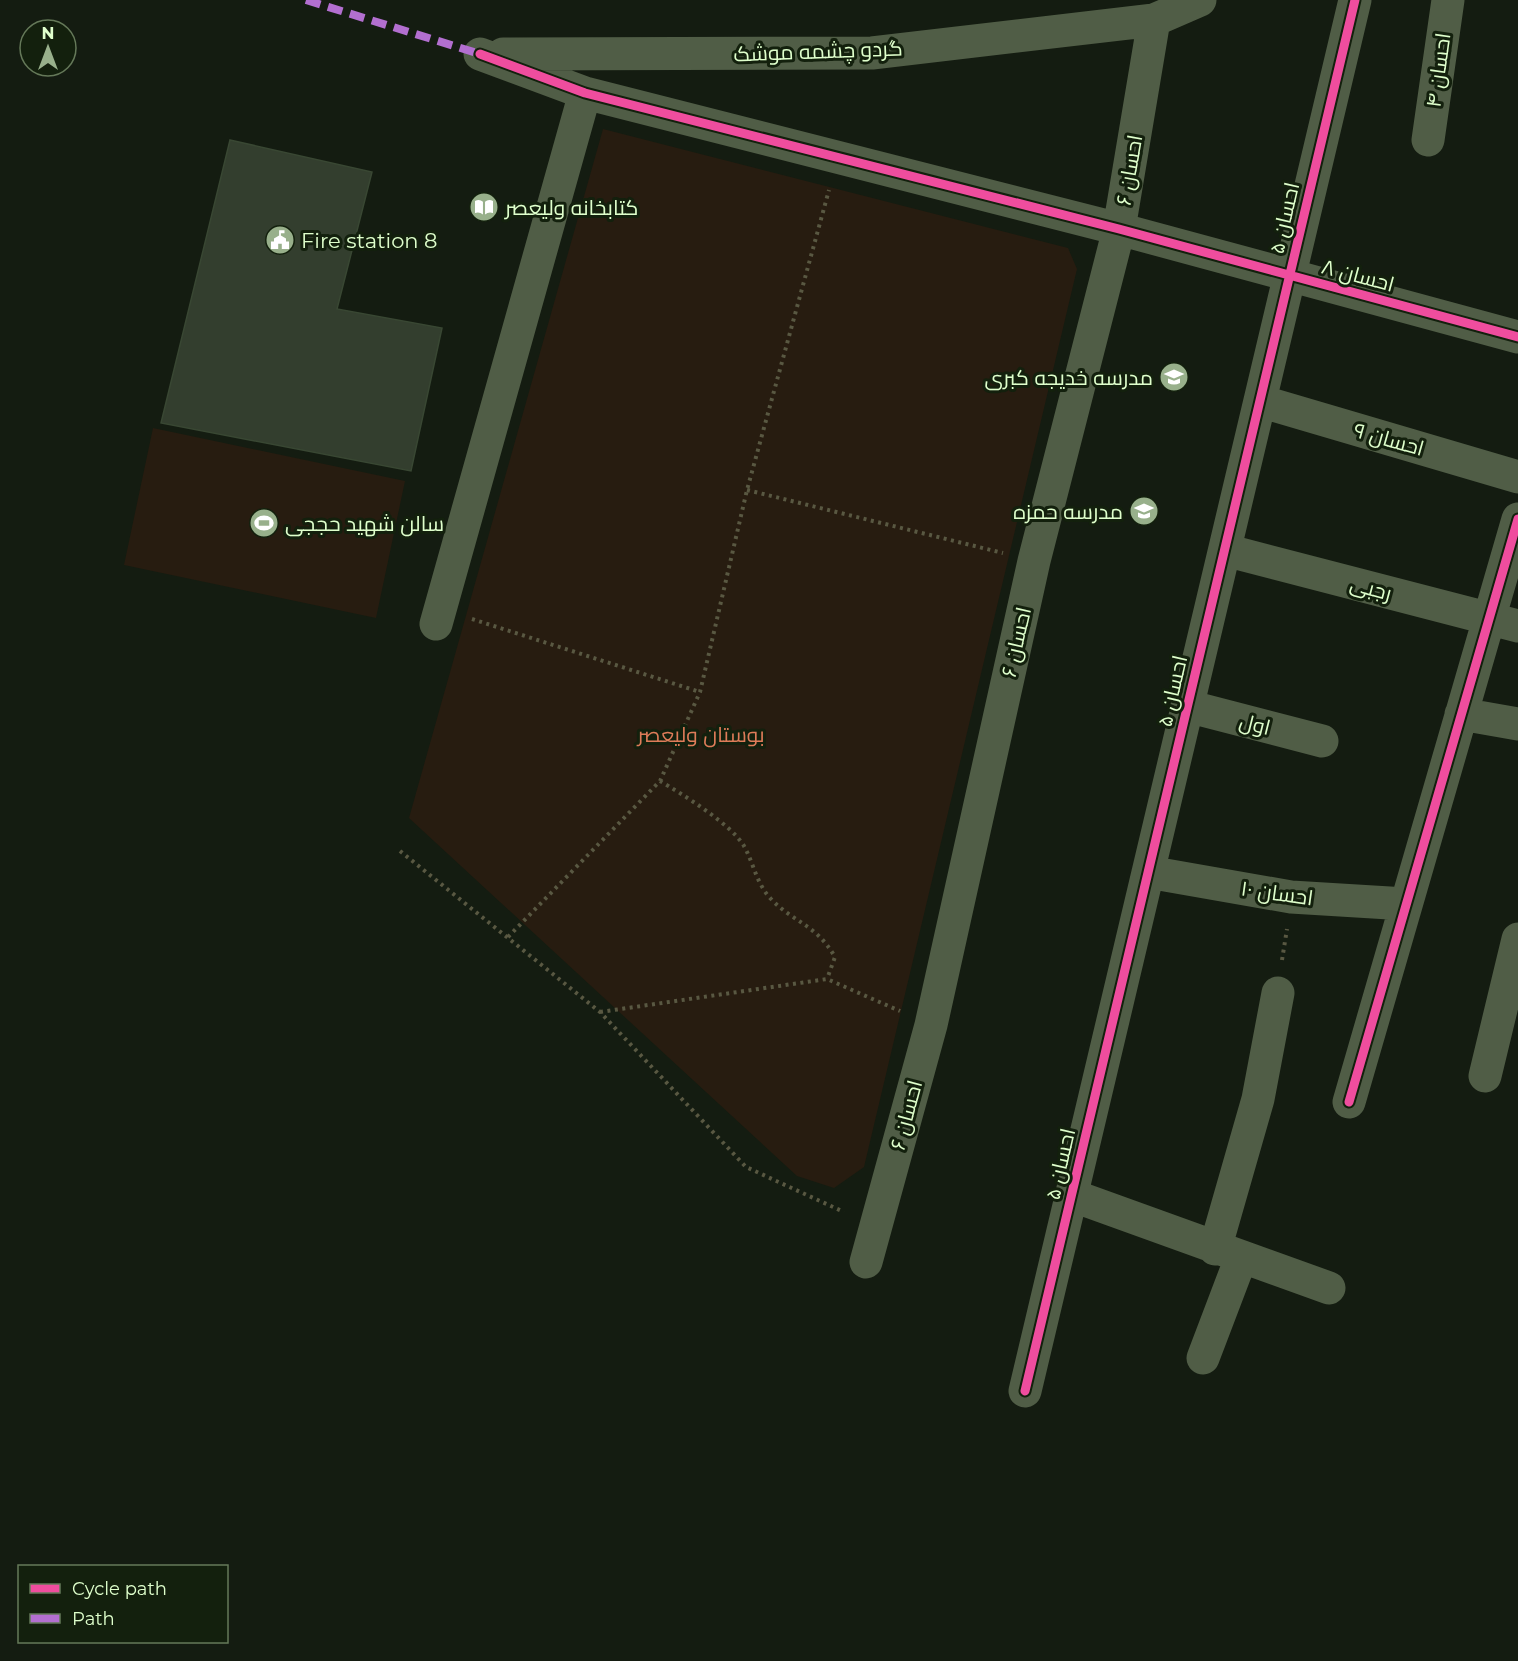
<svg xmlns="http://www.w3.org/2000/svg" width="1518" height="1661" font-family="Montserrat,Cairo,sans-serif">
	<rect width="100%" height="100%" fill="#141c11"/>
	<!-- green -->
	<path fill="#271c10" d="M603,129l465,119 9,21 -213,898 -30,21 -37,-12 -388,-358z
		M153,428l252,53 -29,137 -252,-53z"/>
	<!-- building -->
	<path fill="#333e2e" stroke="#394733" stroke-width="1.5" d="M230,140l142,32 -35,137 105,19 -31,143 -250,-48z"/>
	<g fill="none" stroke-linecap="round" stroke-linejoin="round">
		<!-- path -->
		<path stroke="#595842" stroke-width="4" stroke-dasharray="3 4.5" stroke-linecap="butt" d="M747,490l256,63
			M472,619l228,73
			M660,781c22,13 71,43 84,65 10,18 12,37 27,53 23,24 45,25 64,58l-8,22
			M400,851l200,161 146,155 98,45
			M508,937l152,-156 40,-89 47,-202 82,-300
			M1282,960l5,-31
			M600,1012l227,-33 73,32"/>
		<!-- minor -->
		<path stroke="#505d46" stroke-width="33" d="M480,54l105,39 534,136 399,108
			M503,54l369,-1 282,-33 46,-20
			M1428,140l20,-140
			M1260,401l258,76
			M1225,550l293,76
			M436,624l149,-531
			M1187,706l135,35
			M1461,714l57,10
			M1148,872l143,25 115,7
			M1485,1076l33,-137
			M1349,1102l169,-583
			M1071,1195l258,93
			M1215,1249l43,-150 20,-106
			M866,1262l65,-237 103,-464 85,-332 35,-209
			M1203,1358l38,-100
			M1025,1391l330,-1391"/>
		<!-- quiet -->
		<path stroke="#b36fd0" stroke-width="8" stroke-dasharray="15 8" stroke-linecap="butt" d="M306,0l174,54"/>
		<!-- cycleway casing -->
		<g stroke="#13200d" stroke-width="13">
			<path id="cycleway" d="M480,54l105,39 534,136 399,108
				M1349,1102l169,-583
				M1025,1391l330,-1391"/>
		</g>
		<!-- cycleway -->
		<use href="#cycleway" stroke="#ef4d9e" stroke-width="9"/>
	</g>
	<!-- icons -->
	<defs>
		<g id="library-disc" transform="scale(1.5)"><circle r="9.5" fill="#98b08b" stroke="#13200d"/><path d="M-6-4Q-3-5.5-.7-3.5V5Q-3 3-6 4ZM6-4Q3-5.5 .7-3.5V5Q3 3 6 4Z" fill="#fff"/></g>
		<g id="civic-disc" transform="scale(1.5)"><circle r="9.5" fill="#98b08b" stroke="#13200d"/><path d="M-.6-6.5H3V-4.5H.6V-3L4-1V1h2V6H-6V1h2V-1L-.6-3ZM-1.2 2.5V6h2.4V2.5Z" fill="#fff"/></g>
		<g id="school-disc" transform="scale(1.5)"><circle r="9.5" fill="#98b08b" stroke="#13200d"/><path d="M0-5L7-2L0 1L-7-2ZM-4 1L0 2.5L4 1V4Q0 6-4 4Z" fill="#fff"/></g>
		<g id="stadium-disc" transform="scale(1.5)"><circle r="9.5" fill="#98b08b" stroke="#13200d"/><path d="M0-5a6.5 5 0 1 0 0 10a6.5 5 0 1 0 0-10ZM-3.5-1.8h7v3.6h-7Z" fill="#fff"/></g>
	</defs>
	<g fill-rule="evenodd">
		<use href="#library-disc" x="484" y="207"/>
		<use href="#civic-disc" x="280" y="240"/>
		<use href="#school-disc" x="1174" y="377"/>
		<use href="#school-disc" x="1144" y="511"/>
		<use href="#stadium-disc" x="264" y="523"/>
	</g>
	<g text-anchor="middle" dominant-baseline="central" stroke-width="6" stroke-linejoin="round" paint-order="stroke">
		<!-- street labels -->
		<g font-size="21" fill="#dfffcc" stroke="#13200d">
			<text transform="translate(818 51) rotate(-2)">گردو چشمه موشک</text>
			<text transform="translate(1438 70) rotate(-82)">احسان ۴</text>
			<text transform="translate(1129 170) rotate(-80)">احسان ۶</text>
			<text transform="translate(1284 218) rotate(-77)">احسان ۵</text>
			<text transform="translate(1358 275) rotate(15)">احسان ۸</text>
			<text transform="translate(1389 439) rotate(16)">احسان ۹</text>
			<text transform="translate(1371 588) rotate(15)">رجبی</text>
			<text transform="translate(1016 642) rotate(-77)">احسان ۶</text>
			<text transform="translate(1172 691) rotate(-77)">احسان ۵</text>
			<text transform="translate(1255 724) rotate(14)">اول</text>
			<text transform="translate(1277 893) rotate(8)">احسان ۱۰</text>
			<text transform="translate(906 1115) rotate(-75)">احسان ۶</text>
			<text transform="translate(1060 1164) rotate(-77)">احسان ۵</text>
		</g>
		<!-- poi labels -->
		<g font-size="21" fill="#dfffcc" stroke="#13200d" text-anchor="start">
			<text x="505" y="207">کتابخانه ولیعصر</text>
			<text x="301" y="240">Fire station 8</text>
			<text x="1153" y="377" text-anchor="end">مدرسه خدیجه کبری</text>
			<text x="1123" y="511" text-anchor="end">مدرسه حمزه</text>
			<text x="285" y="523">سالن شهید حججی</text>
		</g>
		<!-- park labels -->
		<g font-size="21" fill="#de7c59" stroke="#13200d">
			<text x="701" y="734">بوستان ولیعصر</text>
		</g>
	</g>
	<!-- legend -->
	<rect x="18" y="1565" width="210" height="78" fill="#13200d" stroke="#657959" stroke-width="1.5"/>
	<rect x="30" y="1584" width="30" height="9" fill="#ef4d9e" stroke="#657959" stroke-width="1.5"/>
	<text x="72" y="1595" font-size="18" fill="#dfffcc">Cycle path</text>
	<rect x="30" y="1614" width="30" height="9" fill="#b36fd0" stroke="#657959" stroke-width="1.5"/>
	<text x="72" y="1625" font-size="18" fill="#dfffcc">Path</text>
	<!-- north arrow -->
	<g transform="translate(48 48)"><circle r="28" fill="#13200d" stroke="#657959" stroke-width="1.5"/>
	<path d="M0-4.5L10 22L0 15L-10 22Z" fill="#98b08b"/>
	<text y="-9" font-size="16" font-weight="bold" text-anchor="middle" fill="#dfffcc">N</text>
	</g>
</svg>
